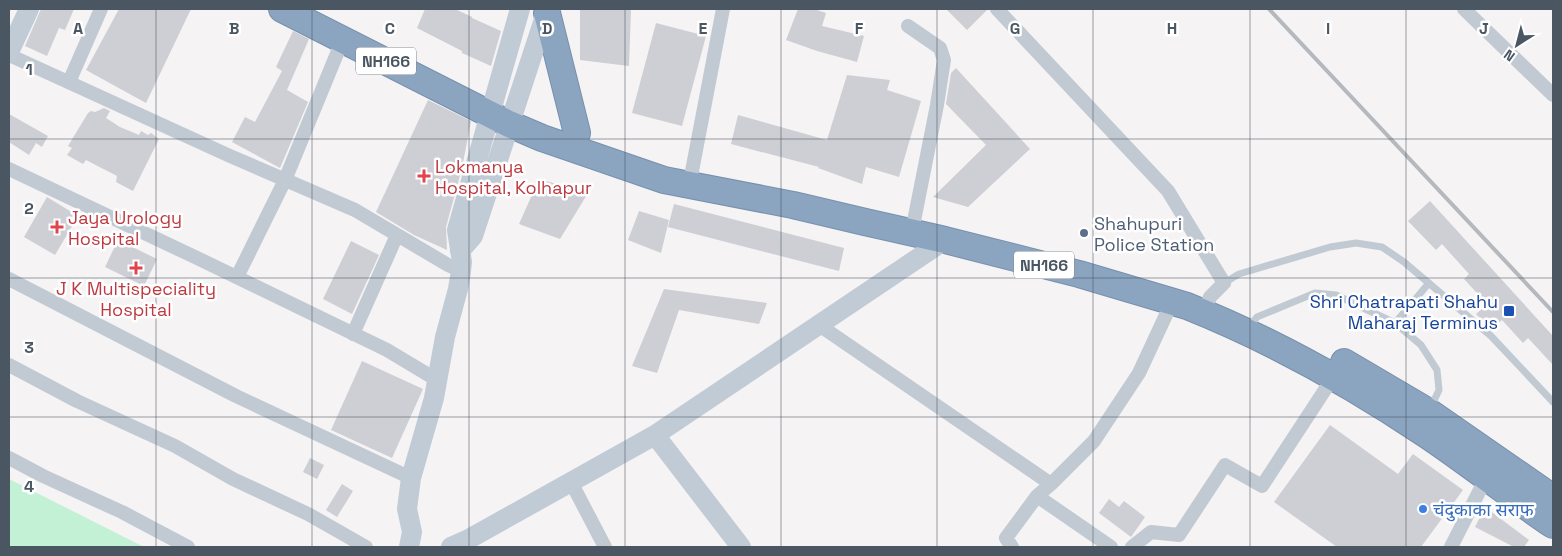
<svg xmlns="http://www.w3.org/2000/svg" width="1562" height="556" font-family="'Space Grotesk','Noto Sans Devanagari',sans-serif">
	<rect width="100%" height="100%" fill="#f5f3f3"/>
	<!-- green -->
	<path fill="#c3f1d5" d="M9,479l135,68h-135z"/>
	<!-- building -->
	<path fill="#cdcfd5" d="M41,9h33l-9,21 -6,-2 -12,28 -22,-10z
		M119,9h72l-45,94 -60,-33z
		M425,9h30l17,8v1l29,13 -10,35 -29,-13v-2l-45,-23z
		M580,9h51l-2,57 -49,-6z
		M798,9h16l12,4 -4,13 42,10 -7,26 -40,-11 -31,-11z
		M946,9h42l-21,21z
		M656,23l50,13 -24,90 -50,-13z
		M293,31l16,8 -22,51 21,12 -28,66 -48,-26 13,-25 10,5 27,-51 -6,-4z
		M956,68l74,81 -62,58 -35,-10 53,-52 -40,-41 5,-31z
		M847,75l43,5 -3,10 34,11 -22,76 -33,-10 -4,17 -44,-16 1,-1 -88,-23 7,-29 89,25z
		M428,100l43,21 -9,47 -16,59 1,23 -33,-15 -38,-23z
		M104,108l6,3 -4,7 14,9 19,8 2,-4 7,4 3,-2 8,6 -26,52 -17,-9 1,-6 -31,-16 -3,4 -16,-9 5,-7 -4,-2 20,-33 3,-2 4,1z
		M9,114l39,22 -6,11 -6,-4 -7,12 -20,-13z
		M539,179l49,14 -28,46 -41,-15z
		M47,197l31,19 -23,39 -31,-18z
		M1430,201l123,135v29l-25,-27 -5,5 -21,-23 -11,9 -15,-15 11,-10 -23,-25 5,-5 -27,-30 -6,6 -28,-29z
		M674,204l170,44 -5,23 -171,-44z
		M639,211l30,9 -8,33 -33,-13z
		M118,240l39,19 -13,27 -39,-19z
		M351,241l28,14 -27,59 -29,-15z
		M664,289l103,14 -8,21 -80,-14 -22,63 -25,-7z
		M362,361l61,28 -31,69 -61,-28z
		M1330,425l68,49 15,-20 50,36 -42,57h-84l-63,-45z
		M310,458l14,7 -7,14 -14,-7z
		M342,484l11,7 -16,26 -11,-7z
		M1109,499l10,8 5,-6 21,16 -14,20 -32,-24z
		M1485,507l44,33 -5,7h-10l-39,-20z"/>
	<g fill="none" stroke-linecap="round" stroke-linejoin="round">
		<!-- highway casing -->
		<g stroke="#7690ad" stroke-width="28">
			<path id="highway" d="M282,9l227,115 33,14 122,42 129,25 72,17 80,18 134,34 108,32c85,34 164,78 240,129 43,29 83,61 126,90
				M547,13l30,120
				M1344,362l85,50 124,86"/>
		</g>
		<!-- lane -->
		<path stroke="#c1cad2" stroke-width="7" d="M1224,283l15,-9 91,-27 26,-4 26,4 22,15 87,74 62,66
			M1395,323l34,-40
			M1249,327l8,-10 58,-24 21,2 59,28 26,22 16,25 2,20 -8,17"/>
		<!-- street -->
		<path stroke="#c1cad2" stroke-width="14" d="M997,9l171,182 56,92 -14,14 -6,16
			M1464,9l89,86
			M908,26l32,22 4,12 -7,45 -23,116
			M9,55l221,101 125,54 93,55 13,6
			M69,82l32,-73
			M9,169l186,88 192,93 50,30
			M692,171l31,-162
			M237,277l48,-97 58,-141
			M9,279l227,117 175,82
			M819,325l232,159 43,-43 45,-68 33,-71
			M353,334l44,-99
			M9,365l68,36 98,45 58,33 75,35 58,33
			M9,458l34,18 79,36 66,35
			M571,482l34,65
			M1051,484l-14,12 74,51
			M1012,547l-6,-9 31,-42
			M1132,547l19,-15 28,3 46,-70 37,21 72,-110
			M1451,547l35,-69"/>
		<!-- secondary -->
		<path stroke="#c1cbd6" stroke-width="20" d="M9,52l20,-43
			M460,251l13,-15 74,-226
			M655,435l86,112
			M409,547l3,-15 -5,-23 4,-31 23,-80 11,-61 13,-48 3,-18 1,-9 -5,-32 63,-221
			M451,547l16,-7 188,-105 290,-195"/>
		<!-- highway -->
		<use href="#highway" stroke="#8ba5c1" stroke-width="26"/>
		<!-- rail -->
		<path stroke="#b5b8bd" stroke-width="4" d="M1269,9l284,303"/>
	</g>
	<!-- grid -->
	<path fill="none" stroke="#4a5661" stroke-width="1" stroke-opacity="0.55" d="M156,9v538M312,9v538M469,9v538M625,9v538M781,9v538M937,9v538M1093,9v538M1250,9v538M1406,9v538M9,139h1544M9,278h1544M9,417h1544"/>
	<!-- markers -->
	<g fill="#e0444e" stroke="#fff" stroke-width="2">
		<path d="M421.5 168.5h5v5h5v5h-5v5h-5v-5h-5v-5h5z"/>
		<path d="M54.5 219.5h5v5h5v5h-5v5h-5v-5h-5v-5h5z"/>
		<path d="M133.5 260.5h5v5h5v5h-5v5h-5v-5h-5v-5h5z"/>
	</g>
	<circle fill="#5c6f8a" stroke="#fff" stroke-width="2" cx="1084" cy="233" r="5"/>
	<rect fill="#1a4fb4" stroke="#fff" stroke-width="2" x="1503" y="305" width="12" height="12" rx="2.5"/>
	<circle fill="#3f7fe0" stroke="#fff" stroke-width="2" cx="1423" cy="509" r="5"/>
	<g text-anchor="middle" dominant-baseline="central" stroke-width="5" stroke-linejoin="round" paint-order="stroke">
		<!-- shield labels -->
		<g fill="#fff" stroke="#808990" stroke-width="1">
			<rect x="356" y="47.5" width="60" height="27" rx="4"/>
			<rect x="1014" y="251.5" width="60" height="27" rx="4"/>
		</g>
		<g font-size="16" font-weight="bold" fill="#4a5661">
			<text x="386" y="61">NH166</text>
			<text x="1044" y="265">NH166</text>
		</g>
		<!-- health labels -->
		<g font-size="18" fill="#be3a42" stroke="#fff" text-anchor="start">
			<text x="435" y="166">Lokmanya<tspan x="435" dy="21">Hospital, Kolhapur</tspan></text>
			<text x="68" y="217">Jaya Urology<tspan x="68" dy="21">Hospital</tspan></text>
			<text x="136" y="288" text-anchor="middle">J K Multispeciality<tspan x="136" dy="21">Hospital</tspan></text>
		</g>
		<!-- service labels -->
		<g font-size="18" fill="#4e5e75" stroke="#fff" text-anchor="start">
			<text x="1094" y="223">Shahupuri<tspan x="1094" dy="21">Police Station</tspan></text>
		</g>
		<!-- transit labels -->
		<g font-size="18" fill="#164399" stroke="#fff" text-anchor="end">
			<text x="1498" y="301">Shri Chatrapati Shahu<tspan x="1498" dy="21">Maharaj Terminus</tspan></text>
		</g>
		<!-- shop labels -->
		<g font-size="18" fill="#366cbe" stroke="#fff" text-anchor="start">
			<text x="1433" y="509">चंदुकाका सराफ</text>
		</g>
	</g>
	<g font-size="16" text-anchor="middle" font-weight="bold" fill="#4a5661" stroke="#fff" stroke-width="5" stroke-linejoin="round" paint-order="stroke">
		<text x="78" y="34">A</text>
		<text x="234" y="34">B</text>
		<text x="390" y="34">C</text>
		<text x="547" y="34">D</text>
		<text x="703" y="34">E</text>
		<text x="859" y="34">F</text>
		<text x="1015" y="34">G</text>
		<text x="1172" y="34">H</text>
		<text x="1328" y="34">I</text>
		<text x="1484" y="34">J</text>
		<text x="29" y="75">1</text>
		<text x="29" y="214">2</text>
		<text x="29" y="353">3</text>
		<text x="29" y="492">4</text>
	</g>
	<!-- border -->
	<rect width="1562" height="556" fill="none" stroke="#4a5661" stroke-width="20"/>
	<!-- north arrow -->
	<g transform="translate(1517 45) rotate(216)" stroke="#ffffff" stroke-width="4" paint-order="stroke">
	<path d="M0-4L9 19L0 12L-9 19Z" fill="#4a5661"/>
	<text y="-8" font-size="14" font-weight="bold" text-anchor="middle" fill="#4a5661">N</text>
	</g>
</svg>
